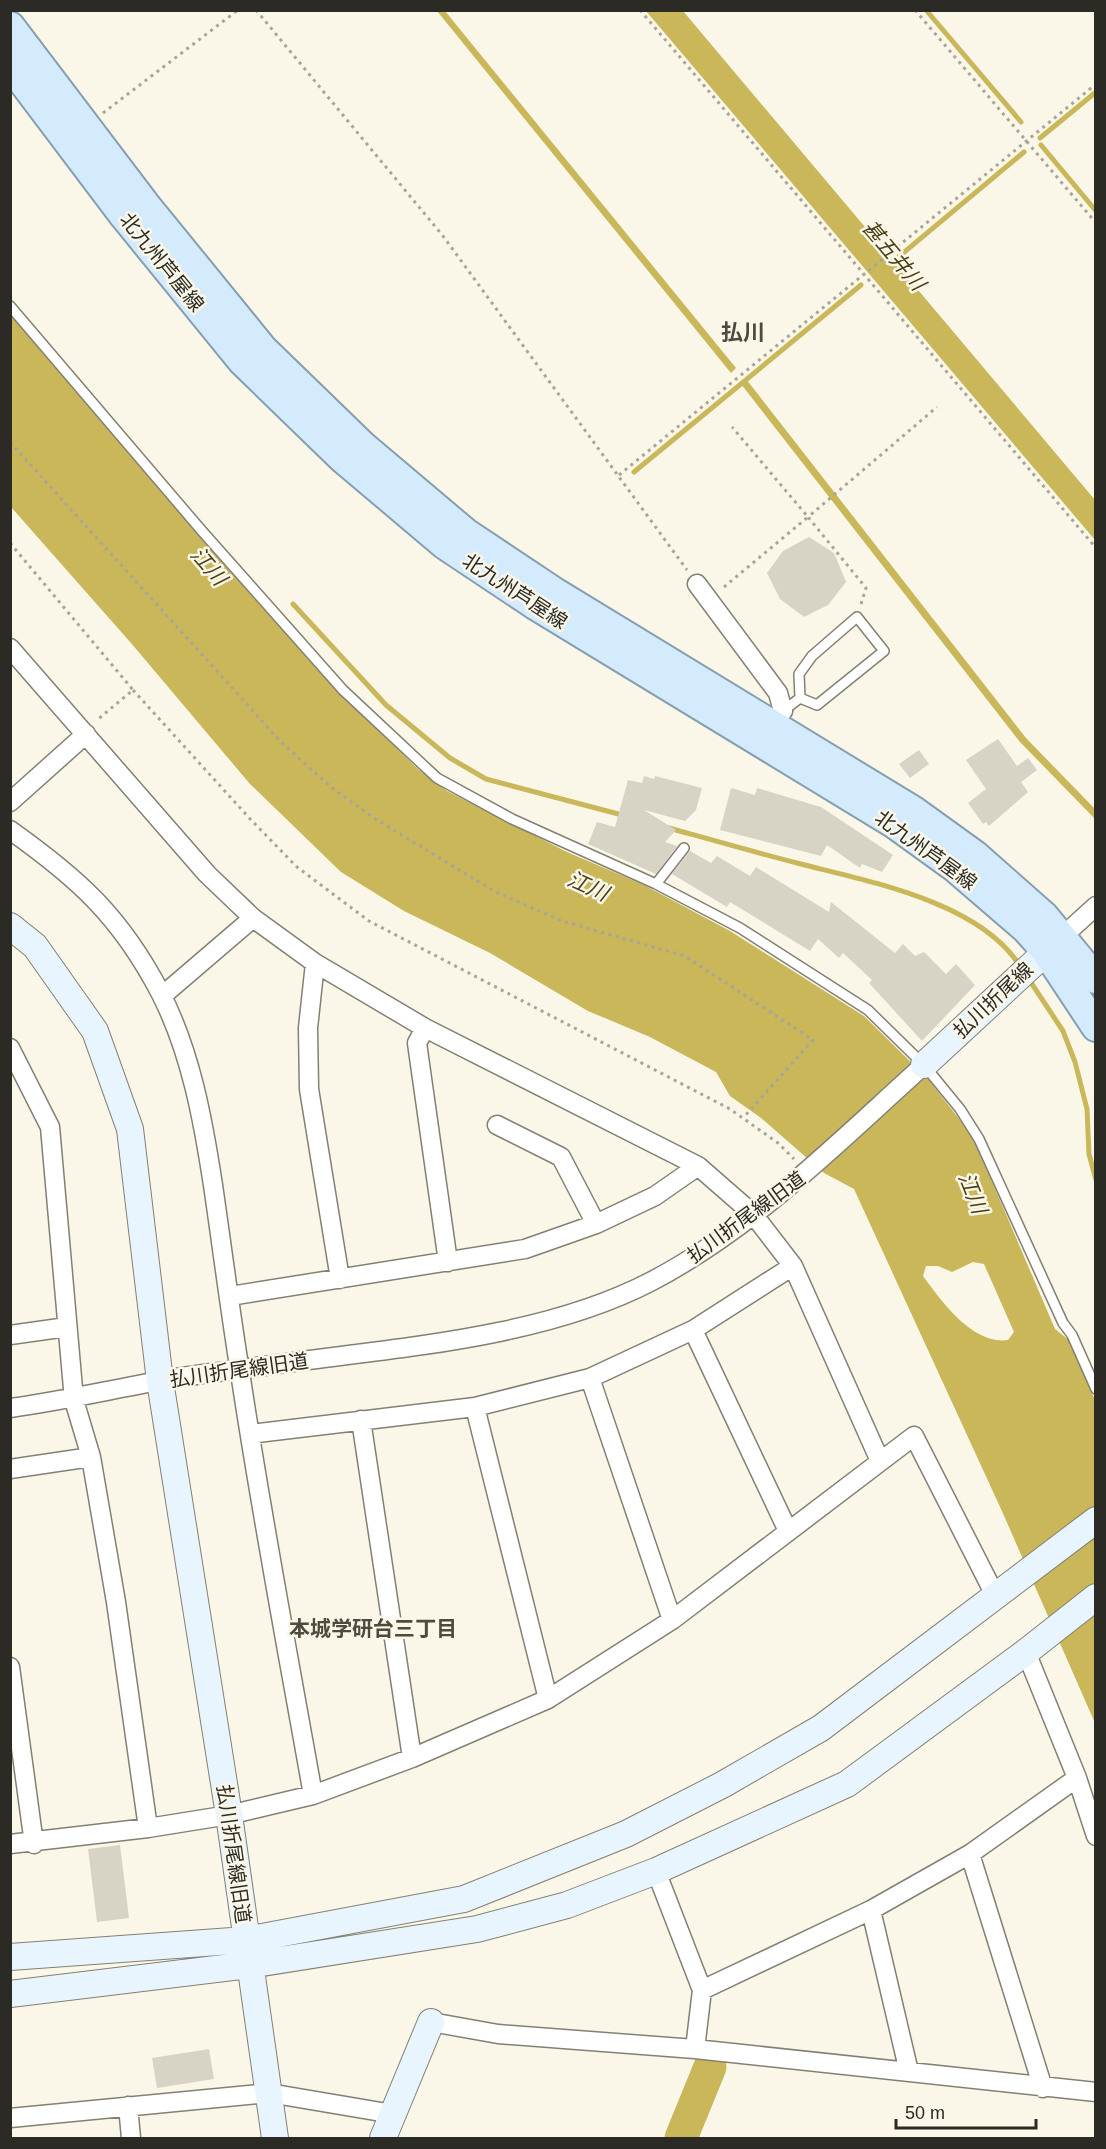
<svg xmlns="http://www.w3.org/2000/svg" width="1106" height="2149" font-family="Arial,'Noto Sans JP',sans-serif">
	<rect width="100%" height="100%" fill="#faf7e8"/>
	<!-- water -->
	<path fill="#c9b75a" fill-rule="evenodd" d="M437,11h8l291,357 -5,5z
		M646,11h37l412,489v40z
		M10,312l329,380 80,78 28,21 120,61 77,33 86,46 134,85 65,64 44,57 82,192 14,11 26,60v323l-94,-214 -147,-320 -30,-16 -63,-55 -31,-22 -14,-24 -66,-35 -62,-26 -98,-58 -86,-42 -63,-39 -91,-88 -119,-141 -120,-136zM973,1262l11,2 30,68 -6,8c-35,5 -66,-38 -85,-64l3,-10h12l14,6z
		M746,379l280,359 69,71v10l-75,-77 -279,-358z"/>
	<g fill="none" stroke-linecap="round" stroke-linejoin="round">
		<!-- stream -->
		<path stroke="#c9b75a" stroke-width="5" d="M926,10l95,112
			M1040,138l56,-46
			M1041,145l55,66
			M890,264l134,-112
			M634,472l227,-187
			M293,604l93,101 64,53 36,21 140,37
			M669,828c43,12 85,24 128,35 69,18 182,38 223,103
			M1028,978l35,53 12,31 12,47 2,45 7,26"/>
		<!-- river -->
		<path stroke="#c9b75a" stroke-width="33" d="M681,2138l29,-71"/>
	</g>
	<!-- building -->
	<path fill="#d7d4c5" d="M809,537l25,16 12,29 -18,23 -24,12 -24,-18 -13,-26 16,-22z
		M998,739l19,27 11,-8 9,12 -16,12 7,10 -39,34 -3,-4 -3,2 -15,-21 18,-14 -20,-29z
		M919,750l10,14 -19,14 -11,-14z
		M644,776l10,3 1,-3 47,12 -6,22 -11,11 -41,-11 32,20 -11,12 12,4 -21,28 -68,-30 9,-22 18,5 13,-47 14,3z
		M731,788l24,7 2,-7 64,19 72,48 -11,17 -20,-8 -2,4 -33,-23 -6,11 -101,-26z
		M690,851l21,12 6,-7 33,20 6,-9 73,45 2,-10 64,51 8,-9 12,12 9,-4 22,22 10,-10 19,21 -53,56 -53,-58 3,-3 -29,-27 -4,5 -21,-19 -8,12 -80,-49 -3,5 -55,-33z
		M120,1845l9,73 -32,4 -9,-73z
		M209,2049l5,30 -57,9 -5,-30z"/>
	<g fill="none" stroke-linecap="round" stroke-linejoin="round">
		<!-- lane casing -->
		<g stroke="#838073" stroke-width="12">
			<path id="lane" d="M10,306l192,225 141,159 94,88 75,41 144,65 84,44 128,82 56,55 36,44 19,30 84,184 9,12 24,54
				M783,711l17,-13 -1,-24 13,-18 45,-39 27,34 -67,54 -17,-7
				M656,884l28,-36"/>
		</g>
		<!-- street casing -->
		<g stroke="#838073" stroke-width="21">
			<path id="street" d="M697,584l81,109 5,18 -19,19
				M10,648l197,226 46,44 62,45 110,65 273,138 55,48 40,52 87,195
				M10,802l76,-68
				M10,830c69,49 111,87 151,164 30,59 42,126 52,191 9,62 17,125 27,187 21,141 48,282 73,423
				M1063,936l33,-30
				M315,963l-7,65 1,61 31,190
				M162,996l91,-78
				M425,1028l-8,15 31,219
				M10,1048l40,79 24,273 17,57 25,145 32,226
				M497,1125l64,32 35,67
				M230,1296l295,-47 71,-25 59,-28 43,-30
				M693,1330l95,201
				M10,1335l57,-8
				M590,1378l82,242
				M475,1407l73,292
				M10,1408c51,-7 99,-18 149,-27 35,-7 70,-10 105,-15 125,-18 275,-26 388,-85 103,-54 185,-138 272,-216
				M361,1420l51,338
				M250,1434l225,-27 115,-29 103,-48 100,-64
				M10,1469l81,-12
				M1026,1652l51,126 19,58
				M10,1667l24,177
				M10,1844l138,-16 81,-13 84,-20 99,-37 136,-59 124,-79 242,-184 82,161
				M970,1854l73,234
				M656,1871l46,119 169,-80 99,-56 107,-76
				M871,1910l38,162
				M431,2022l67,12 197,15 401,43
				M695,2049l7,-59
				M128,2106l3,32
				M10,2118l259,-25 124,21"/>
		</g>
		<!-- secondary casing -->
		<g stroke="#838073" stroke-width="28">
			<path id="secondary" d="M10,926l25,20 60,85 35,98 30,252 69,434 46,323
				M924,1065l136,-126
				M10,1957l236,-17 218,-41 162,-65 96,-49 99,-57 275,-208
				M10,1994l239,-29 228,-36 90,-24 89,-34 191,-87 179,-132 70,-55
				M383,2138l48,-116"/>
		</g>
		<!-- primary casing -->
		<g stroke="#859eb0" stroke-width="32">
			<path id="primary" d="M10,26l135,178 118,145 100,97 103,87 90,60 358,218 61,44 69,61 52,63
				M10,65l114,151 118,145 100,97 103,87 90,60 358,218 61,44 72,62 19,21 51,77"/>
		</g>
		<!-- path -->
		<path stroke="#a8a59a" stroke-width="3" stroke-dasharray="3 4.5" stroke-linecap="butt" d="M256,10l187,226 244,334
			M640,10l456,538
			M915,10l181,213
			M103,113l135,-103
			M10,442l271,300 51,46 45,32 117,71 68,30 123,35 128,84 -69,77
			M619,475l477,-391
			M10,543l123,147 -36,30
			M724,587l84,-70 -76,-90
			M861,604l5,-16 -58,-71 129,-110
			M133,690l119,131 45,46 72,54 361,188 48,34 16,16"/>
		<!-- lane -->
		<use href="#lane" stroke="#fff" stroke-width="9"/>
		<!-- street -->
		<use href="#street" stroke="#fff" stroke-width="18"/>
		<!-- secondary -->
		<use href="#secondary" stroke="#e9f5fe" stroke-width="26"/>
		<!-- primary -->
		<use href="#primary" stroke="#d3ebfd" stroke-width="28"/>
	</g>
	<g text-anchor="middle" dominant-baseline="central" stroke-width="5" stroke-linejoin="round" paint-order="stroke">
		<!-- street labels -->
		<g font-size="20" fill="#2b2a24" stroke="#faf7e8">
			<text transform="translate(162 262) rotate(51)">北九州芦屋線</text>
			<text transform="translate(515 591) rotate(33)">北九州芦屋線</text>
			<text transform="translate(926 850) rotate(36)">北九州芦屋線</text>
			<text transform="translate(993 1000) rotate(-43)">払川折尾線</text>
			<text transform="translate(746 1217) rotate(-36)">払川折尾線旧道</text>
			<text transform="translate(239 1370) rotate(-8)">払川折尾線旧道</text>
			<text transform="translate(234 1854) rotate(82)">払川折尾線旧道</text>
		</g>
		<!-- water labels -->
		<g font-size="21" font-style="italic" fill="#484119" stroke="#faf7e8">
			<text transform="translate(894 255) rotate(50)">甚五井川</text>
			<text transform="translate(209 566) rotate(49)">江川</text>
			<text transform="translate(588 886) rotate(24)">江川</text>
			<text transform="translate(973 1193) rotate(68)">江川</text>
		</g>
		<!-- neighbourhood labels -->
		<g font-size="21" font-weight="bold" fill="#4d4b3e" stroke="#faf7e8">
			<text x="373" y="1628">本城学研台三丁目</text>
		</g>
		<!-- quarter labels -->
		<g font-size="22" font-weight="bold" fill="#4d4b3e" stroke="#faf7e8">
			<text x="743" y="332">払川</text>
		</g>
	</g>
	<!-- border -->
	<rect width="1106" height="2149" fill="none" stroke="#2b2a24" stroke-width="24"/>
	<!-- scale -->
	<path d="M896 2119v9h140v-9" fill="none" stroke="#2b2a24" stroke-width="3"/>
	<text x="905" y="2119" font-size="18" fill="#2b2a24" stroke="#faf7e8" stroke-width="4.5" paint-order="stroke">50 m</text>
</svg>
